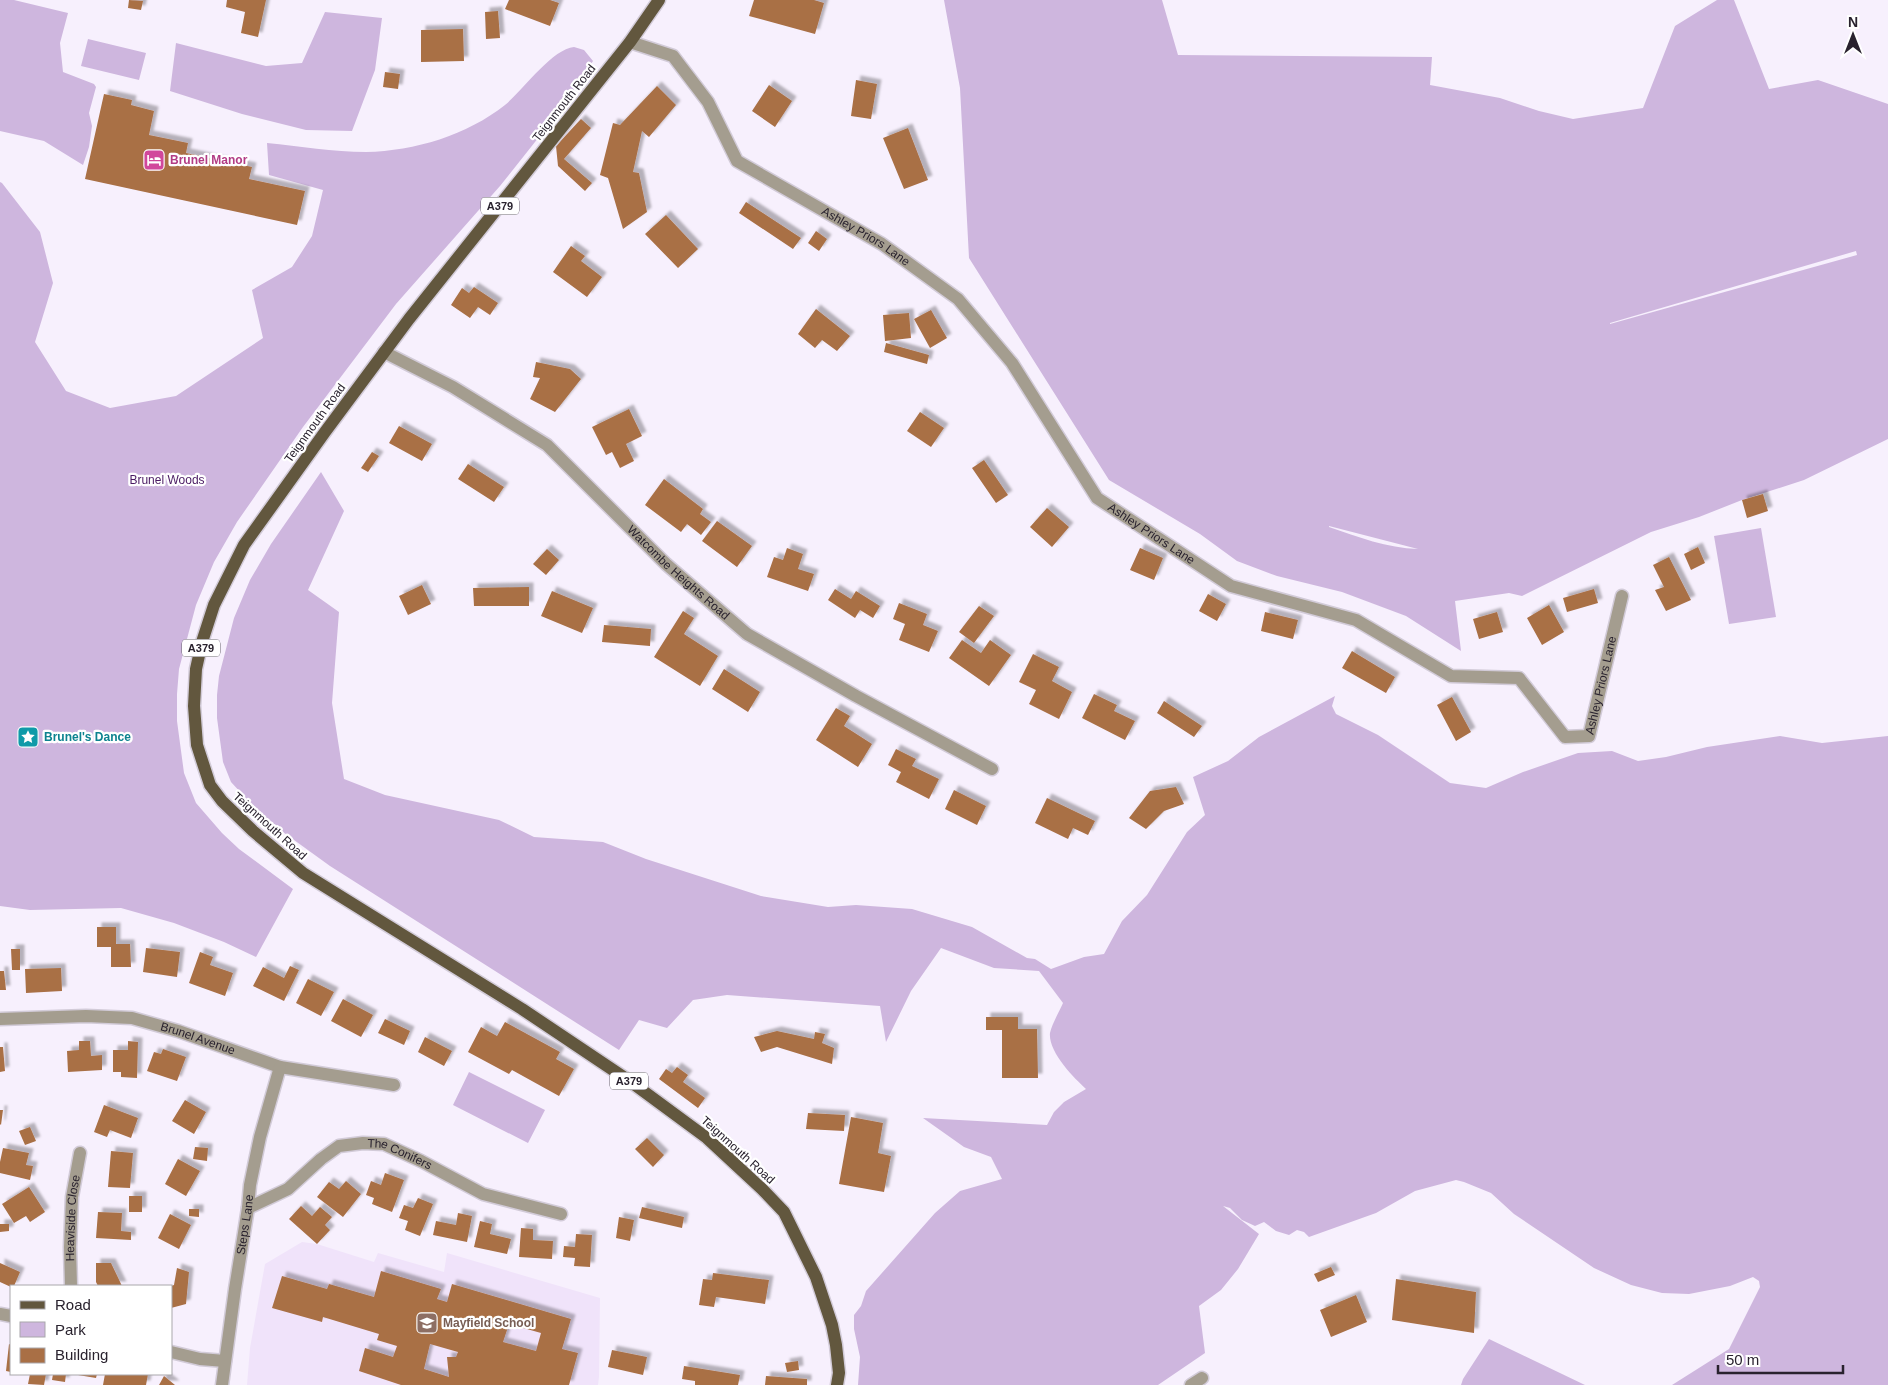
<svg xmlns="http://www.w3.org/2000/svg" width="1888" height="1385" font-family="Arial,sans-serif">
	<defs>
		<filter id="shadow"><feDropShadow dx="4.5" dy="-4.5" stdDeviation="1" flood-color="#0004"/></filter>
	</defs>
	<rect width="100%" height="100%" fill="#f7f0fd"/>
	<!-- built -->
	<path fill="#f0e3fa" d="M302,1242l15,2 57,18 4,-9 66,19 3,-19 153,45 -1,79 -1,8h-351l3,-37 15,-84z"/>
	<!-- green -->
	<path fill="#ceb6de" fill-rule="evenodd" d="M0,0h14l54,13 -8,30 3,29 31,12 2,3 -7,26 3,13 -3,21 -6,18 -39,-24 -44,-10z
		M944,0h218l16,55 254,2 -2,28 70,13 39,13 34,8 70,-11 32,-82 42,-26h17l35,89 49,-9 70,24v335l-84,41 -62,20 -43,17 -48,15 -129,64 -13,-3 -54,8 6,50 -55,-35 -64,-24 -65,-16 -40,-15 -37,-27 -91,-54 -140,-222 -9,-170zM1856,251l1,4 -247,69v-1zM1329,527v-1l89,23c-31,-1 -60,-12 -89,-22z
		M325,12l57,6 -7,52 -23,61 -46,-1 -64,-16 -72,-23 6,-48 90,23 36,-3z
		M88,39l58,14 -7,27 -58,-14z
		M574,47l10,3 9,11 -35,52 -58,73 -104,118 -93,123 -66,95 -23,40 -18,43 -17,64 -2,25v27l7,52 12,30 26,30 17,16 54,40 -37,68 -32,-15 -50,-19 -53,-15 -91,2 -30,-4v-724l2,1 38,49 13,51 -18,59 31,49 44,17 66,-12 87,-58 -11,-48 40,-23 20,-31 11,-46 -54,-15 -2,-32c33,3 66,9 99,9 49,-1 101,-17 139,-47 18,-15 47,-56 69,-58z
		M321,472l23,39 -36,79 31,22 -7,91 12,76 41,16 114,25 35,17 69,5 43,17 115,37 67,11 28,-2 56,4 60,18 55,31 8,1 16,10 33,-12 20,-3 18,-33 25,-26 40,-63 18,-17 -12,-38 35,-16 31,-24 76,-41 -3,10 4,8 42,21 72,48 36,5 37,-16 55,-19 34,-2 26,10 28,-4 41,-10 73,-11 42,7 66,-7v649h-216l57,-36 31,-62 -1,-6 -6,-4 -23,9 -41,8 -27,-1 -31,-8 -37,-17 -80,-54 -23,-21 -27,-11 -8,-2 -41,11 -39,22 -67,24 -5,-5 -7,-2 -8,5 -13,-4 -12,-9 -9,4 -13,-6 -12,-12 -7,-2 36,28 -21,35 -17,21 -22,16 6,47 -47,32h-300l2,-28 -6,-28v-14l7,-9 5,-15 69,-78 25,-22 42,-12 -11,-22 -27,-10 -41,-29 124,7 7,-13 10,-10 22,-13c-12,-11 -38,-37 -36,-56 2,-9 9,-21 13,-30l-24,-32 -45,-3 -53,-20 -30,43 -25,51 -6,-36 -153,-11 -34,5 -26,28 -28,-8 -20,30 -289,-184 -65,-47 -34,-37 -8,-20 -6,-44v-23l2,-19 15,-58 16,-38 21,-36z
		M1761,528l15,89 -47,7 -15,-88z
		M469,1072l76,38 -17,33 -75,-38z
		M1489,1339l96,46h-124l2,-6z"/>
	<!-- building -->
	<path fill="#a96f45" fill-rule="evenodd" filter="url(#shadow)" d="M129,0l14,1 -2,9 -13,-2z
		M227,0h39l-8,37 -17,-4 4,-21 -19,-5z
		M509,0h41l9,3 -9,23 -45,-17z
		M754,0h60l10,3 -9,31 -66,-18z
		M498,11l2,27 -14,1 -1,-27z
		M463,29l1,32 -43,1v-32z
		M385,72l15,2 -2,15 -15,-2z
		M856,80l21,4 -6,35 -20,-3z
		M769,85l23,16 -17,26 -23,-16z
		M657,86l19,19 -27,32 -7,-6 -9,41 6,1 8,39 -24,17 -15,-51 -8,-3 13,-52 7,2z
		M104,94l28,6 -1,5 23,6 -5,24 39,8 -2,10 66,14 -3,12 56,12 -8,34 -212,-46z
		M581,119l10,9 -27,31 28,24 -7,8 -27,-25 -2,-20z
		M908,128l20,52 -24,9 -21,-51z
		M746,202l55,36 -8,11 -54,-36z
		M666,215l32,34 -20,19 -33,-34z
		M816,231l11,8 -8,12 -11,-8z
		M571,246l14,10 -4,5 21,16 -15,20 -34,-25z
		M474,287l24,16 -8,12 -12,-8 -8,11 -19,-13 11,-17 7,5z
		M816,309l34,27 -13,15 -15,-11 -7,8 -17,-14z
		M931,310l16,28 -17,10 -16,-29z
		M909,313l2,25 -26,3 -2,-26z
		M886,343l43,12 -2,9 -43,-12z
		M536,362l34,7 11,10 -26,33 -25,-13 10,-21 -7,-1z
		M629,409l13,27 -16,8 8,17 -14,7 -8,-16 -6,3 -14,-28z
		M920,412l24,16 -13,19 -24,-16z
		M399,426l33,18 -10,17 -33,-18z
		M372,452l7,4 -11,16 -7,-4z
		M984,460l24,35 -12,8 -24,-35z
		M468,464l36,23 -10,15 -36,-23z
		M664,479l39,30 -3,5 11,8 -10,13 -14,-11 -6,8 -36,-27z
		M1763,494l5,17 -21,7 -5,-18z
		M1047,508l22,19 -17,20 -22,-20z
		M717,521l35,25 -15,21 -35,-26z
		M1698,547l7,16 -14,7 -7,-16z
		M787,548l16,6 -5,15 16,5 -6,17 -41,-14 7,-20 9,3z
		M1140,548l23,10 -9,22 -24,-10z
		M547,549l12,11 -13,15 -13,-11z
		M1669,557l22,43 -25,11 -11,-21 9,-3 -11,-22z
		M422,585l9,19 -23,11 -9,-19z
		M529,587v19h-55l-1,-18z
		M835,589l16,10 5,-8 24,15 -7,12 -13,-8 -5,8 -27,-18z
		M1594,589l4,14 -31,9 -4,-14z
		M552,591l41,17 -11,25 -41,-17z
		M1208,594l18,10 -9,17 -18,-10z
		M899,603l28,11 -4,11 15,6 -9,21 -30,-12 6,-16 -12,-5z
		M1549,605l15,27 -22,13 -15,-27z
		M979,606l15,10 -20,27 -15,-11z
		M683,611l11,7 -10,16 34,22 -18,30 -46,-29z
		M1265,612l33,8 -5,19 -32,-8z
		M1497,612l6,20 -24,7 -6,-20z
		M604,625l47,4 -1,17 -48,-4z
		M962,640l19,13 9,-13 21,15 -22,31 -40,-28z
		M1352,651l43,26 -9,16 -44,-25z
		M1033,654l26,13 -7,14 20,11 -13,27 -30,-15 7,-14 -17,-8z
		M724,669l36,23 -12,20 -36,-23z
		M1094,694l23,11 -3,6 21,10 -10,19 -43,-22z
		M1452,697l19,35 -15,9 -19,-36z
		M1164,701l38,25 -8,11 -37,-24z
		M836,708l14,8 -6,10 28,18 -14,23 -42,-27z
		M896,749l20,10 -4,7 27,13 -10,20 -33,-17 5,-10 -13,-7z
		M1176,787l8,17 -20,7 -18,18 -17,-11 21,-27z
		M954,790l32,16 -9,19 -32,-16z
		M1047,798l48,23 -7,14 -15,-7 -5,11 -33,-16z
		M97,927h19v17h14l1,23h-20v-20h-14z
		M146,948l34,4 -3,25 -34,-5z
		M11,949h9v21h-8z
		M200,952l13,5 -3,8 23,8 -8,23 -36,-13z
		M290,966l9,4 -15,31 -31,-15 10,-19 21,11z
		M61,968l1,23 -36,2 -1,-24z
		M0,971h4l2,19h-6z
		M308,979l26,13 -13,24 -25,-13z
		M343,999l30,16 -12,22 -30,-16z
		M986,1017h32v12h19l1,49h-36v-48h-16z
		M385,1019l25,12 -6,14 -26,-12z
		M505,1022l55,30 -4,7 18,10 -15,27 -47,-26 -3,4 -41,-22 13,-25 16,9z
		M777,1031l37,8 1,-7 10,2 -3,9 12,5 -2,16 -55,-17 -16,5 -7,-15z
		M425,1037l27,14 -8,15 -26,-14z
		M79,1041h11l1,15 11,-1v15l-34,2 -1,-21 12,-1z
		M128,1041l10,1 -1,36 -16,-1v-5h-8v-22h15z
		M0,1047h3l2,24 -5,1z
		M163,1049l23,8 -9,24 -30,-10 7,-19 7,2z
		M677,1067l11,8 -5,7 22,16 -7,10 -39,-29 7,-10 6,4z
		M185,1100l21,12 -12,22 -22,-13z
		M104,1105l34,13 -7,20 -21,-8 -3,7 -13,-5z
		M0,1110h3l-2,15 -1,-1z
		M808,1113l37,2 -1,16 -38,-2z
		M851,1117l32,6 -5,30 13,3 -7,36 -45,-8z
		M30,1127l6,14 -11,4 -6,-14z
		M647,1138l17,17 -11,12 -18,-18z
		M195,1147l13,1 -1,13 -14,-2z
		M3,1148l26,5 -3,12 7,1 -3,14 -30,-7v-11z
		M111,1151l22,2 -3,35 -22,-1z
		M178,1159l22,12 -14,25 -21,-12z
		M385,1173l19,7 -12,32 -20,-8 2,-6 -8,-3 5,-14 10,4z
		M346,1181l15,13 -18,23 -26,-20 12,-15 10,7z
		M29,1187l16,25 -15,10 -4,-6 -12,7 -12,-19z
		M129,1196h13v16h-13z
		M418,1198l15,6 -13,32 -15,-6 3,-9 -9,-3 5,-13 9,3z
		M301,1206l11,10 8,-9 12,10 -7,8 5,5 -13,14 -28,-25z
		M642,1207l42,10 -2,11 -43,-10z
		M189,1209h10v8l-10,-1z
		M98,1212l24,1 -1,18 10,1v8l-35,-2z
		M458,1213l14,3 -5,26 -34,-7 3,-14 20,4z
		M170,1214l21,11 -12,24 -21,-11z
		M619,1217l15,3 -4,21 -14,-3z
		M480,1221l12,3 -2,10 21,5 -4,15 -33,-7z
		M0,1224h9v7l-9,1z
		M521,1228l12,1v11l20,1 -1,18 -33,-2z
		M576,1234l16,1 -2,32 -16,-1 1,-8 -12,-1 1,-11 11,1z
		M0,1263l20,9 -6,14 -3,1 -11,-5z
		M96,1263h15l11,23h-24l-2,-4z
		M1331,1267l4,8 -17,7 -4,-8z
		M177,1268l12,4 -3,32 -15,4v-22l3,-1z
		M381,1271l60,18 -4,10 10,3 5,-18 119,35 -9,30 16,4 -9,32h-168l-42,-14 6,-23 28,9 4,-11 -20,-6 2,-6 -56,-17 -1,5 -50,-14 10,-32 45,13 2,-5 45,13zM509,1324l32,9 -5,18 -33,-9zM430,1344l28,8 -2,5h-9l2,20 -25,-8z
		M713,1273l56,7 -4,24 -49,-7 -2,10 -15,-2 4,-26 9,1z
		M1396,1279l80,13 -2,41 -82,-13z
		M1356,1295l11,27 -36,15 -11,-27z
		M9,1344l2,1v27l-5,-1z
		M612,1350l35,7 -4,18 -35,-8z
		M798,1361l1,9 -12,2 -2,-9z
		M684,1366l56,9 -2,10h-43v-4l-13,-2z
		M30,1374h16l-2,11 -16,-1z
		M53,1374h13l-1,8 -13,-2z
		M72,1374h25l-1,4z
		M105,1374h43l-2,11h-43z
		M164,1376l11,9h-16z
		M766,1376l41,3v6h-42z"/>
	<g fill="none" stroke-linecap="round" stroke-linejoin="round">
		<!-- minor casing -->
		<g stroke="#d2cbd8" stroke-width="15">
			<g id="minor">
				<path id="s1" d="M630,42l43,14 35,46 29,59 145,83 76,55 54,64 85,135 134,88 125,34 95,56 68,2 46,59 24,-1 33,-140"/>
				<path id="s2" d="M384,352l69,35 94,58 119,119 81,70 109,62 136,73"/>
				<path id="s3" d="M0,1019l86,-3 46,2 46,13 102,36 114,18"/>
				<path id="s4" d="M248,1208l40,-19 33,-30 18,-13 24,-3 21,1 37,17 62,33 78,20"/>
				<path id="s5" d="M71,1286l-1,-39 2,-50 8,-44"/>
				<path d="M0,1314l11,2"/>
				<path d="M171,1352l29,7 25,2"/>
				<path id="s6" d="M222,1385l13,-96 13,-81 2,-23 10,-48 20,-70"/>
				<path d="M1191,1385l11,-7"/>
			</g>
		</g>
		<!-- major casing -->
		<g stroke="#d2cbd8" stroke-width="15">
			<path id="major" d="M659,0l-29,42 -221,277 -84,113 -81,113 -30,60 -12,37 -6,27 -2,37 3,39 13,40 12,16 31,30 50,42 219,136 109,73 76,56 55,51 22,23 32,65 16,48 4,20 3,28 -2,12"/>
		</g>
		<!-- minor -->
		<use href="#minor" stroke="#a49d8f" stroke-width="12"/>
		<!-- major -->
		<use href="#major" stroke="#62573e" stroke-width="12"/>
	</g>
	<!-- icons -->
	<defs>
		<g id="hotel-square" transform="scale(1.125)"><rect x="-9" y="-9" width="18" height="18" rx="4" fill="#d1479c" stroke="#fff"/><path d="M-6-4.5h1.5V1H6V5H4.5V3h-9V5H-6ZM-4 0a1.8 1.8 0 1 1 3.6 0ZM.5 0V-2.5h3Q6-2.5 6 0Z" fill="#fff"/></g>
		<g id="sight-square" transform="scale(1.125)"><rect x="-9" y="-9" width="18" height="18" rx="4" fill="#0f9aa8" stroke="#fff"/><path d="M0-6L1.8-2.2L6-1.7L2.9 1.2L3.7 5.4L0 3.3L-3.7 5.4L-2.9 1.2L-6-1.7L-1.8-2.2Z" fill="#fff"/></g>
		<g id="school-square" transform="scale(1.125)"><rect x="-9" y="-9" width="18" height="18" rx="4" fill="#8d6e63" stroke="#fff"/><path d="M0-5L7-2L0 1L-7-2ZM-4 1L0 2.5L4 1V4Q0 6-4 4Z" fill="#fff"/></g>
	</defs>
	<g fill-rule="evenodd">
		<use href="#hotel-square" x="154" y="160"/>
		<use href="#sight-square" x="28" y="737"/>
		<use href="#school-square" x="427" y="1323"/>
	</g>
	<g text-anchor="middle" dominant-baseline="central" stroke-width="4.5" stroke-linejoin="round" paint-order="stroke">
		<!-- shield labels -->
		<g fill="#fff" stroke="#69646d" stroke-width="1">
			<rect x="481" y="197.5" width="38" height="17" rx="4"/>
			<rect x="182" y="639.5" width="38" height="17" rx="4"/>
			<rect x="610" y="1072.5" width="38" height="17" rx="4"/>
		</g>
		<g font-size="11" font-weight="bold" fill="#29222e">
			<text x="500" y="206">A379</text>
			<text x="201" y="648">A379</text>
			<text x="629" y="1081">A379</text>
		</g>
		<!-- street labels -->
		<g font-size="12" fill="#29222e" stroke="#fff">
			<text transform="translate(564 103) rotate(-52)">Teignmouth Road</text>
			<text stroke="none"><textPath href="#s1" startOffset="318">Ashley Priors Lane</textPath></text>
			<text transform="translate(315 423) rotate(-54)">Teignmouth Road</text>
			<text stroke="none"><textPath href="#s1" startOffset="738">Ashley Priors Lane</textPath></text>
			<text stroke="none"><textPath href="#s2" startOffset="371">Watcombe Heights Road</textPath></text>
			<text stroke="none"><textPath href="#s1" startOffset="1292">Ashley Priors Lane</textPath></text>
			<text transform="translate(270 826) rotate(42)">Teignmouth Road</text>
			<text stroke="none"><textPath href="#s3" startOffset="201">Brunel Avenue</textPath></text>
			<text transform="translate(738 1150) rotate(42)">Teignmouth Road</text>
			<text stroke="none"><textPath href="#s4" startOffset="174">The Conifers</textPath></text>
			<text stroke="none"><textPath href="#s5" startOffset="68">Heaviside Close</textPath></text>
			<text stroke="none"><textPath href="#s6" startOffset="162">Steps Lane</textPath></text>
		</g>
		<!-- hotel labels -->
		<g font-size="12" font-weight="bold" fill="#b23c85" stroke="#fff" text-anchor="start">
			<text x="170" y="160">Brunel Manor</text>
		</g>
		<!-- park labels -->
		<g font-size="12" fill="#4a1b63" stroke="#fff">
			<text x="167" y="480">Brunel Woods</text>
		</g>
		<!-- culture labels -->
		<g font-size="12" font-weight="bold" fill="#0d838f" stroke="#fff" text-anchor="start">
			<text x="44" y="737">Brunel's Dance</text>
		</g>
		<!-- education labels -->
		<g font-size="12" font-weight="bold" fill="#785e54" stroke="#fff" text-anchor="start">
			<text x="443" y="1323">Mayfield School</text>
		</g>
	</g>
	<!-- legend -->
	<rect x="10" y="1285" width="162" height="90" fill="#ffffff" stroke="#a9a7ab"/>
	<rect x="20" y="1301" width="25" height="8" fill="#62573e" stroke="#a9a7ab"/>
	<text x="55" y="1310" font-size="15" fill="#29222e">Road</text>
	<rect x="20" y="1322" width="25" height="15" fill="#ceb6de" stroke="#a9a7ab"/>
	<text x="55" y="1335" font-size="15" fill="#29222e">Park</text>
	<rect x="20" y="1348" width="25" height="15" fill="#a96f45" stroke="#a9a7ab"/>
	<text x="55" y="1360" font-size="15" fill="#29222e">Building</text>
	<!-- north arrow -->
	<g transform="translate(1853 35)" stroke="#ffffff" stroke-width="4" paint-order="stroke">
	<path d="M0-4L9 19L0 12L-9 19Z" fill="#29222e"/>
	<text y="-8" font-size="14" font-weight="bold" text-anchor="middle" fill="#29222e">N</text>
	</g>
	<!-- scale -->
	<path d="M1718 1365v8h125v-8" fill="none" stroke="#29222e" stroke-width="2.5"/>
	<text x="1726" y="1365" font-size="15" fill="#29222e" stroke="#ffffff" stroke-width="4" paint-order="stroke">50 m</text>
</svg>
